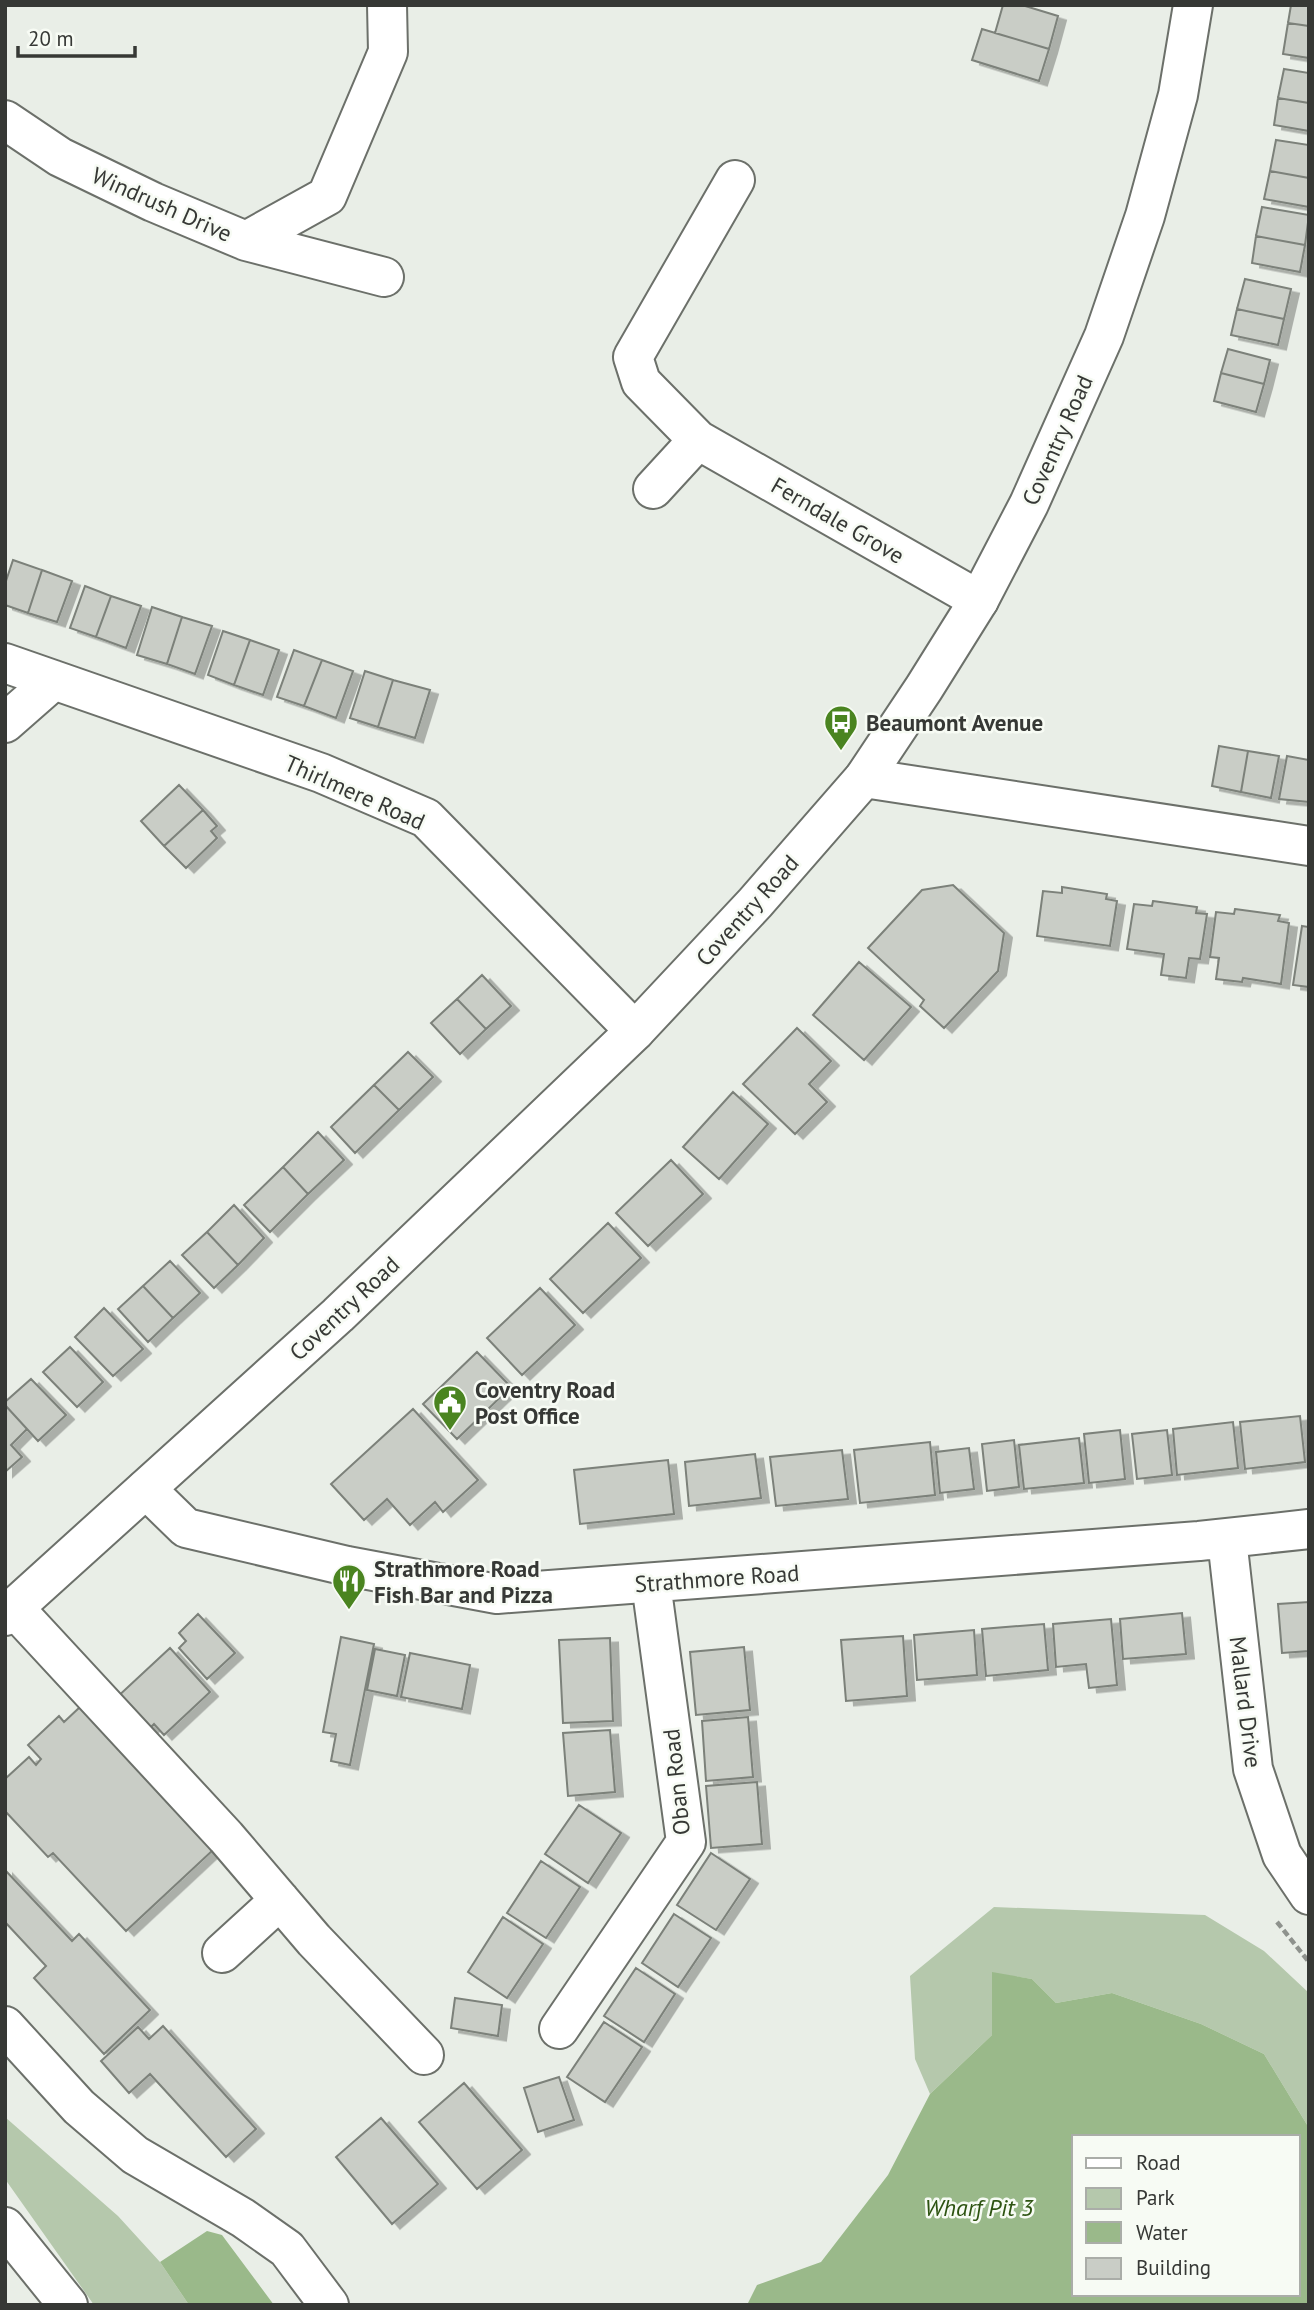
<svg xmlns="http://www.w3.org/2000/svg" width="1314" height="2310" font-family="'PT Sans',sans-serif">
	<defs>
		<filter id="shadow"><feDropShadow dx="8" dy="4.5" stdDeviation="0" flood-color="#0004"/></filter>
	</defs>
	<rect width="100%" height="100%" fill="#e9eee7"/>
	<!-- green -->
	<path fill="#b5c8ac" d="M994,1907l211,8 59,36 45,42v135l-45,-74 -63,-30 -89,-31 -56,10 -24,-24 -40,-6v62l-62,59 -15,-35 -5,-83z
		M5,2117l113,99 42,46 29,43h-95l-89,-126z"/>
	<!-- water -->
	<path fill="#9ab98a" fill-rule="evenodd" d="M992,1972l40,7 24,24 56,-10 89,31 63,30 45,74v177h-562l10,-20 64,-23 67,-87 42,-81 62,-59zM1074,2137h224v157h-224z
		M207,2231l15,4 52,70h-85l-29,-43z"/>
	<!-- building -->
	<path fill="#c9cdc6" stroke="#7c817a" stroke-width="2" filter="url(#shadow)" d="M1003,5h19l36,11 -9,33 -54,-16z
		M1291,5h18v21l-21,-3z
		M1288,23l21,3v32l-26,-4z
		M982,29l67,20 -10,32 -67,-21z
		M1284,69l25,4v30l-31,-5z
		M1278,98l31,5v28l-35,-6z
		M1276,140l33,5v33l-39,-7z
		M1270,171l39,7v29l-45,-8z
		M1262,207l47,8 -4,30 -49,-9z
		M1256,236l49,9 -5,27 -48,-9z
		M1245,279l46,10 -7,30 -47,-10z
		M1237,309l47,10 -6,26 -47,-10z
		M1228,349l42,11 -6,24 -43,-11z
		M1221,373l43,11 -8,28 -42,-11z
		M13,560l29,10 -14,43 -23,-8v-21z
		M42,570l30,11 -15,41 -29,-9z
		M85,586l26,10 -15,41 -26,-9z
		M111,596l30,10 -15,42 -30,-11z
		M152,607l30,10 -15,47 -30,-9z
		M182,617l30,9 -17,48 -28,-10z
		M223,631l27,9 -16,45 -26,-10z
		M250,640l29,10 -16,45 -29,-10z
		M294,650l28,10 -18,46 -27,-9z
		M322,660l31,11 -17,47 -32,-12z
		M365,671l28,9 -15,47 -28,-9z
		M393,680l37,10 -15,48 -37,-11z
		M1219,746l29,5 -7,41 -29,-6z
		M1248,751l31,5 -8,42 -30,-6z
		M1287,756l22,4v42l-30,-3z
		M179,785l24,25 -39,36 -23,-25z
		M203,810l14,16 -6,5 6,7 -31,30 -22,-22z
		M953,885l51,48 -6,38 -54,57 -24,-22 4,-6 -56,-52 54,-58z
		M1062,887l45,7 -1,5 11,2 -7,45 -73,-10 6,-45 19,2z
		M1153,901l44,6 -1,6 11,1 -7,45 -11,-1 -3,20 -25,-3 3,-21 -37,-5 7,-45 18,2z
		M1235,909l45,6 -2,6 11,2 -8,61 -38,-6 -1,4 -26,-3 3,-21 -9,-1 6,-45 18,2z
		M1302,926l7,1v60l-16,-2z
		M859,962l52,45 -47,53 -51,-45z
		M482,975l29,31 -25,23 -29,-30z
		M457,999l29,30 -26,25 -29,-31z
		M797,1028l34,33 -22,23 18,18 -32,32 -52,-50z
		M408,1052l25,25 -34,33 -25,-25z
		M374,1085l25,25 -44,43 -24,-26z
		M733,1092l35,32 -49,55 -36,-32z
		M318,1132l26,28 -36,34 -25,-27z
		M671,1160l32,34 -55,52 -32,-33z
		M283,1167l25,27 -38,38 -26,-27z
		M234,1205l30,33 -26,27 -31,-33z
		M608,1223l33,35 -58,55 -33,-34z
		M207,1232l31,33 -24,23 -32,-33z
		M170,1261l30,32 -27,25 -30,-32z
		M143,1286l30,32 -25,24 -30,-33z
		M540,1288l35,37 -53,50 -35,-37z
		M104,1308l39,41 -30,27 -38,-39z
		M70,1347l33,35 -26,25 -34,-35z
		M477,1352l34,35 -54,52 -34,-35z
		M31,1379l35,36 -28,26 -33,-36v-3z
		M5,1405l22,24 -16,16 11,12 -17,15z
		M413,1409l65,71 -35,32 -8,-10 -25,23 -23,-26 -23,21 -33,-36z
		M1300,1416l5,46 -60,7 -5,-47z
		M1233,1422l5,46 -61,7 -4,-46z
		M1120,1430l5,49 -36,4 -5,-49z
		M1167,1430l5,45 -35,4 -5,-45z
		M1079,1438l5,45 -60,6 -5,-44z
		M1014,1440l5,47 -32,4 -5,-47z
		M930,1442l5,53 -75,8 -6,-53z
		M969,1448l5,41 -34,4 -4,-41z
		M842,1450l6,49 -72,7 -6,-49z
		M755,1454l6,44 -72,8 -4,-44z
		M668,1460l6,54 -94,10 -6,-54z
		M1309,1602v49l-27,2 -4,-49z
		M1182,1613l4,41 -63,5 -3,-40z
		M198,1614l37,39 -28,26 -28,-31 7,-7 -7,-8z
		M1111,1619l6,66 -28,3 -3,-24 -30,3 -3,-43z
		M1044,1624l4,46 -62,6 -4,-47z
		M974,1630l3,45 -60,5 -3,-45z
		M903,1636l4,60 -61,5 -5,-61z
		M341,1637l33,7 -24,121 -19,-4 5,-27 -13,-2z
		M610,1638l3,83 -50,2 -4,-83z
		M744,1647l6,63 -54,5 -6,-63z
		M170,1648l40,44 -46,43 -10,-11 -9,9 -31,-33z
		M375,1649l30,6 -8,41 -30,-6z
		M410,1653l60,12 -8,44 -61,-12z
		M80,1707l133,143 -87,81 -73,-78 -5,4 -43,-46v-32l24,-22 7,8 5,-6 -13,-14 31,-29 5,6z
		M748,1717l5,60 -47,4 -4,-60z
		M610,1730l5,62 -47,4 -5,-63z
		M757,1782l5,62 -51,4 -5,-62z
		M579,1805l42,28 -33,50 -43,-29z
		M711,1853l39,26 -34,51 -39,-25z
		M541,1861l39,26 -34,51 -39,-25z
		M5,1870l67,71 7,-7 71,76 -46,44 -70,-76 12,-12 -41,-44z
		M674,1914l37,24 -33,49 -36,-24z
		M503,1917l40,27 -36,54 -39,-26z
		M636,1968l39,26 -31,48 -40,-26z
		M455,1998l47,7 -4,31 -47,-8z
		M604,2022l38,25 -37,55 -38,-25z
		M163,2026l93,103 -30,28 -76,-83 -21,19 -28,-32 37,-34 11,12z
		M559,2077l15,43 -36,12 -14,-44z
		M464,2083l58,67 -45,39 -58,-67z
		M381,2118l57,66 -46,40 -56,-67z"/>
	<g fill="none" stroke-linecap="round" stroke-linejoin="round">
		<!-- minor casing -->
		<g stroke="#6c706a" stroke-width="42">
			<path id="minor" d="M5,120l55,37 93,45 93,39 81,-45 61,-144 -1,-47
				M735,180l-102,177 8,25 57,58 281,160
				M246,241l138,36
				M653,489l45,-49
				M5,663l316,110 105,45 209,213
				M5,723l49,-43
				M864,778l445,68
				M146,1489l40,39 161,38 150,28 702,-53 110,-12
				M1227,1539l26,230 29,86 27,40
				M14,1608l212,229 88,103 110,115
				M222,1953l58,-53
				M5,2026l74,81 56,48 108,63 44,31 42,56
				M559,2029l127,-187 -35,-259
				M5,2227l63,78"/>
		</g>
		<!-- major casing -->
		<g stroke="#6c706a" stroke-width="42">
			<path id="major" d="M5,1616l333,-301 297,-284 120,-128 109,-125 60,-90 55,-88 50,-96 75,-168 41,-120 33,-121 15,-90"/>
		</g>
		<!-- path -->
		<path stroke="#8e928d" stroke-width="4.5" stroke-dasharray="7 3.5" stroke-linecap="butt" d="M1277,1922l32,40"/>
		<!-- minor -->
		<use href="#minor" stroke="#fff" stroke-width="38"/>
		<!-- major -->
		<use href="#major" stroke="#fff" stroke-width="38"/>
	</g>
	<!-- icons -->
	<defs>
		<g id="bus-pin" transform="scale(1.75)"><path d="M0 17L-7.5 6A9.5 9.5 0 1 1 7.5 6Z" fill="#4a8420" stroke="#f7fbf4"/><path d="M-5-6H5V4H4V6H2V4H-2V6H-4V4H-5ZM-3.5-4V0h7V-4ZM-3.5 1.2v1.5H-2V1.2ZM2 1.2v1.5H3.5V1.2Z" fill="#fff"/></g>
		<g id="civic-pin" transform="scale(1.75)"><path d="M0 17L-7.5 6A9.5 9.5 0 1 1 7.5 6Z" fill="#4a8420" stroke="#f7fbf4"/><path d="M-.6-6.5H3V-4.5H.6V-3L4-1V1h2V6H-6V1h2V-1L-.6-3ZM-1.2 2.5V6h2.4V2.5Z" fill="#fff"/></g>
		<g id="restaurant-pin" transform="scale(1.75)"><path d="M0 17L-7.5 6A9.5 9.5 0 1 1 7.5 6Z" fill="#4a8420" stroke="#f7fbf4"/><path d="M-5-6h1v4h1v-4h1v4h1v-4h1v5L-1.5 .5V6h-2V.5L-5-1ZM5-6V6H3V1.5H1.5Q1.5-4 5-6Z" fill="#fff"/></g>
	</defs>
	<g fill-rule="evenodd">
		<use href="#bus-pin" x="841" y="722"/>
		<use href="#civic-pin" x="450" y="1402"/>
		<use href="#restaurant-pin" x="349" y="1581"/>
	</g>
	<g text-anchor="middle" dominant-baseline="central" stroke-width="5" stroke-linejoin="round" paint-order="stroke">
		<!-- street labels -->
		<g font-size="23" fill="#363835" stroke="#f7fbf4">
			<text transform="translate(162 204) rotate(24)">Windrush Drive</text>
			<text transform="translate(1057 440) rotate(-66)">Coventry Road</text>
			<text transform="translate(838 520) rotate(30)">Ferndale Grove</text>
			<text transform="translate(355 792) rotate(24)">Thirlmere Road</text>
			<text transform="translate(747 910) rotate(-48)">Coventry Road</text>
			<text transform="translate(344 1308) rotate(-43)">Coventry Road</text>
			<text transform="translate(717 1578) rotate(-4)">Strathmore Road</text>
			<text transform="translate(1246 1702) rotate(83)">Mallard Drive</text>
			<text transform="translate(676 1782) rotate(-96)">Oban Road</text>
		</g>
		<!-- poi labels -->
		<g font-size="23" font-weight="bold" fill="#363835" stroke="#f7fbf4" text-anchor="start">
			<text x="866" y="722">Beaumont Avenue</text>
			<text x="475" y="1389">Coventry Road<tspan x="475" dy="26">Post Office</tspan></text>
			<text x="374" y="1568">Strathmore Road<tspan x="374" dy="26">Fish Bar and Pizza</tspan></text>
		</g>
		<!-- water labels -->
		<g font-size="24" font-style="italic" fill="#2d5311" stroke="#f7fbf4">
			<text x="979" y="2207">Wharf Pit 3</text>
		</g>
	</g>
	<!-- border -->
	<rect width="1314" height="2310" fill="none" stroke="#363835" stroke-width="14"/>
	<!-- legend -->
	<rect x="1072" y="2135" width="228" height="161" fill="#f7fbf4" stroke="#aaada8" stroke-width="2"/>
	<rect x="1086" y="2158" width="35" height="10" fill="#ffffff" stroke="#aaada8" stroke-width="2"/>
	<text x="1136" y="2170" font-size="21" fill="#363835">Road</text>
	<rect x="1086" y="2188" width="35" height="21" fill="#b5c8ac" stroke="#aaada8" stroke-width="2"/>
	<text x="1136" y="2205" font-size="21" fill="#363835">Park</text>
	<rect x="1086" y="2222" width="35" height="21" fill="#9ab98a" stroke="#aaada8" stroke-width="2"/>
	<text x="1136" y="2240" font-size="21" fill="#363835">Water</text>
	<rect x="1086" y="2258" width="35" height="21" fill="#c9cdc6" stroke="#aaada8" stroke-width="2"/>
	<text x="1136" y="2275" font-size="21" fill="#363835">Building</text>
	<!-- scale -->
	<path d="M18 46v10h117v-10" fill="none" stroke="#363835" stroke-width="3.5"/>
	<text x="28" y="46" font-size="21" fill="#363835" stroke="#f7fbf4" stroke-width="5" paint-order="stroke">20 m</text>
</svg>
